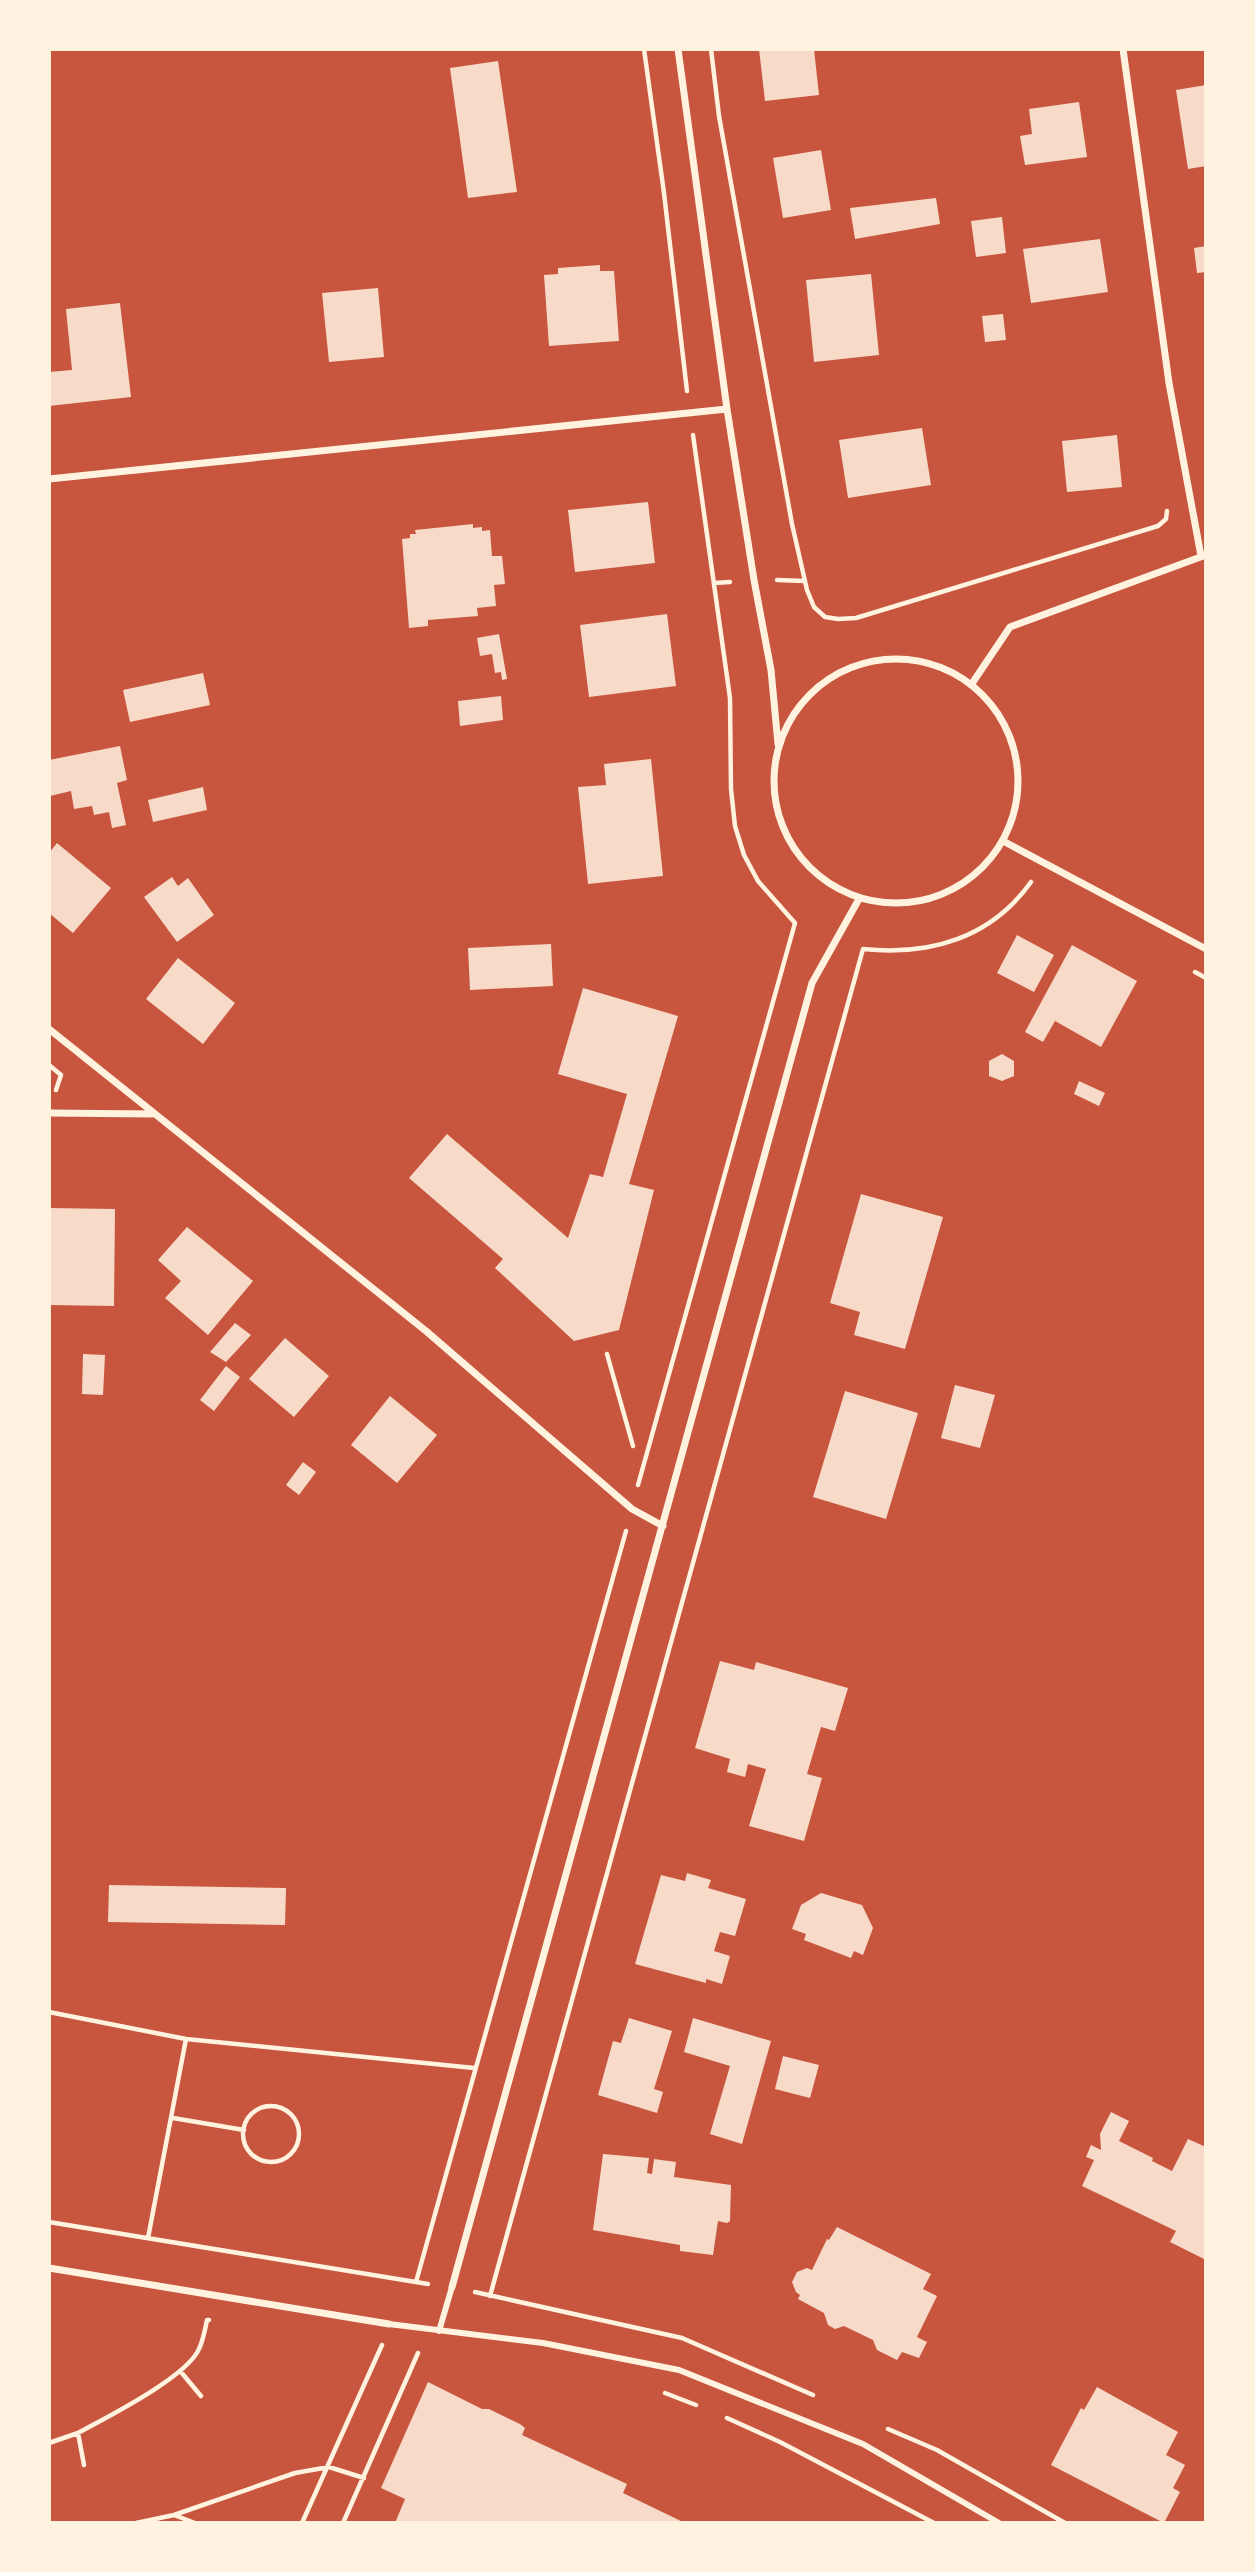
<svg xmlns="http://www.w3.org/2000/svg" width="1255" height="2572" font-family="Figtree,sans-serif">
	<rect width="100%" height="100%" fill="#c8553d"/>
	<!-- building -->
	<path fill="#f7dbc8" d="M759,49h55l5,46 -54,6z
		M498,61l19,131 -49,6 -18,-130z
		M1206,85v81l-18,3 -12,-79z
		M1079,102l8,55 -62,8 -5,-29 12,-2 -3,-25z
		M821,150l10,60 -48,8 -10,-60z
		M936,198l4,26 -85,15 -5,-31z
		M1002,217l4,36 -30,4 -5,-36z
		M1100,239l8,53 -77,11 -8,-54z
		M1206,246v26l-9,1 -3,-25z
		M600,265v6h14l5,70 -70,5 -5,-71 14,-1v-6z
		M871,274l8,81 -65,7 -8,-82z
		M378,288l6,69 -55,5 -7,-69z
		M120,303l11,94 -82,9v-34l23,-2 -6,-61z
		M1003,314l3,26 -21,2 -3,-26z
		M922,428l9,57 -83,13 -9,-58z
		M1117,435l5,52 -55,5 -5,-51z
		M648,502l7,61 -80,9 -7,-62z
		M473,524v4l9,-1v4l8,-1 2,26h10l3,28 -11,1 2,21 -19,2 1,8 -50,4v6l-19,2 -7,-89 8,-1v-4h6l-1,-4z
		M667,614l9,72 -87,11 -9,-72z
		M499,634l8,45 -5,1 -1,-8 -6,1 -3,-19 -12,2 -3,-18z
		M203,673l7,32 -80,17 -7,-32z
		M501,696l2,24 -43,6 -2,-25z
		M120,746l7,34 -10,3 9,42 -14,3 -3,-16 -15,3 -2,-9 -18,3 -3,-18 -21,5 -1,-36z
		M651,759l12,117 -75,8 -10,-97 28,-2 -2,-21z
		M203,787l4,23 -54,12 -5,-22z
		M57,843l54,45 -38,45 -24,-20v-60z
		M172,877l6,9 10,-8 26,37 -37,27 -33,-45z
		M1017,935l37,20 -20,37 -37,-19z
		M551,944l2,42 -83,4 -2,-42z
		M1072,945l65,36 -36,66 -46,-26 -12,21 -18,-10z
		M178,958l57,45 -32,41 -57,-45z
		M583,988l95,28 -49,168 25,6 -35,140 -45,11 -79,-73 8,-9 -94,-81 38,-44 121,104 22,-64 13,3 24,-83 -69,-20z
		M1002,1054l12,7v15l-12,5 -13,-5v-15z
		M1079,1081l26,12 -6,13 -25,-12z
		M861,1194l82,23 -38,132 -51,-14 6,-23 -30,-9z
		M49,1208l66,1 -1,97 -65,-1z
		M187,1227l66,54 -45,54 -43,-37 16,-17 -23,-21z
		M235,1323l16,12 -25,27 -16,-10z
		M285,1338l44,38 -35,41 -45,-38z
		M83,1354l22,1 -2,40 -21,-1z
		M226,1366l14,11 -26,34 -14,-11z
		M955,1385l40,10 -15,53 -39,-10z
		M845,1391l73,22 -32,106 -73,-22z
		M390,1396l47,39 -40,48 -46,-38z
		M303,1462l13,10 -17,23 -13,-10z
		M720,1661l34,9 2,-8 92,26 -13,43 -14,-4 -14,47 15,4 -18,63 -55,-15 17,-57 -18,-5 -3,13 -18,-5 3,-13 -35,-11z
		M687,1873l24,7 -3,8 38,11 -11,37 -15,-4 -6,19 16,5 -8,28 -16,-5v4l-71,-19 26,-89 24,6z
		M109,1885l177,3 -1,37 -177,-3z
		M821,1893l41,12 11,23 -10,27 -9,-4 -3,7 -47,-18 2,-6 -14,-5 9,-24z
		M629,2018l43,13 -18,58 9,3 -6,21 -59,-18 15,-54 8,2z
		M693,2018l78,23 -29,103 -32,-10 20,-68 -46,-14z
		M783,2056l36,9 -9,33 -35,-9z
		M1111,2112l18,9 -10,20 34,17 -1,3 20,10 16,-32 18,8v113l-36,-18 6,-11 -94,-45 12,-26 -8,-3 5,-12 10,5 -1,-16z
		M603,2154l46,4 -2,15 5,1 2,-15 22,3 -2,15 57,8 -1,36 -3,2 -9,-2 -5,34 -33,-4v-6l-87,-15z
		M837,2227l94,47 -8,15 14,7 -20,41 10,5 -8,16 -17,-6 -5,8 -20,-10 -4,-10 -29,-14 -9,3 -7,-4 -4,-12 -26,-14 2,-4 -4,-3 -4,-10 5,-10 10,-4 5,2 15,-31 2,1z
		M428,2382l54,27h7l31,15 5,4 -3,7 105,49 -4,9 62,30h-290l10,-24 -24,-11z
		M1097,2387l81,45 -12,23 19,10 -12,23 7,4 -16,31 -113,-58 30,-57 3,2z"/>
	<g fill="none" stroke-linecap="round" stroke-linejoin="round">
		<!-- path -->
		<path stroke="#fff3e0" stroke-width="4.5" d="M644,49l20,144 23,198
			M711,49l8,67 73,408 15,66 7,17 11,10 13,2 18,-1 302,-92 8,-7 1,-8
			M777,580l28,1
			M714,583l16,-1
			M1195,972l11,6
			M49,1065l12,10 -5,15
			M607,1354l26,92
			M638,1485l157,-562 -37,-42 -14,-26 -9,-29 -4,-37 -1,-91 -37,-263
			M49,2012l137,27 288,29
			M243 2134a28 28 0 1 1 56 0a28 28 0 1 1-56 0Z
			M173,2118l71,12
			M49,2222l379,62
			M148,2238l38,-199
			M416,2282l210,-751
			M475,2292l207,46 131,57
			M490,2296l373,-1347c67,7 128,-11 168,-67
			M181,2372l20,24
			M665,2393l31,12
			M727,2418l53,24 154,81
			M888,2429l49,21 128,73
			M78,2433c29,-16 105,-54 120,-82 5,-9 7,-21 9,-31h2
			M49,2443l29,-10 6,32
			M174,2515l21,8
			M136,2523l38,-8 121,-42 34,-6 35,11
			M302,2523l80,-178
			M343,2523l75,-170"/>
		<!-- pedestrian -->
		<path stroke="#fff3e0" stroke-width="6" d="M389,2324l154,19 136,27 184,74 136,79
			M439,2331l13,-44"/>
		<!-- minor -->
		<path stroke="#fff3e0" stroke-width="7" d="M678,49l49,360 27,171 17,90 7,74
			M1123,49l46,334 32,173
			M49,479l678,-70
			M774 781a122 122 0 1 1 244 0a122 122 0 1 1-244 0Z
			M971,685l39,-58 196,-72
			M1003,841l203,108
			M49,1029l377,302 206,178 31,17
			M49,1113l103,1
			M49,2268l340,56
			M452,2287l360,-1304 47,-84"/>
	</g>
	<!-- border -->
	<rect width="1255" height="2572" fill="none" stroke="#fff3e0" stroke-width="102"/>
</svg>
